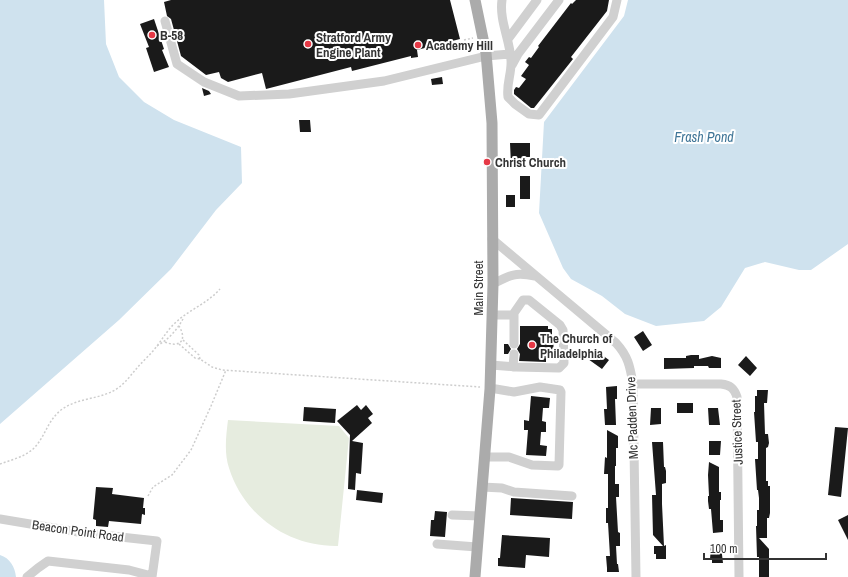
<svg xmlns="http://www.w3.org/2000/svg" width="848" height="577" font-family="'Archivo Narrow',sans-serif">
	<rect width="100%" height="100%" fill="#fff"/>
	<!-- green -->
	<path fill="#e6ecdf" d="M228,420l111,6 10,12 -11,108c-49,1 -94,-30 -109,-78 -5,-15 -3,-32 -1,-48z"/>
	<!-- water -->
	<path fill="#cfe2ee" d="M0,0h104l2,44 13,33 25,25 30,18 67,27 1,36 -26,27 -45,59 -52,51 -119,104z
		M628,0h220v244l-37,26h-12l-34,-8 -20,6 -24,39 -17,14 -48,5 -31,-12 -23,-18 -31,-17 -8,-11 -24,-55 5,-91 80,-106z
		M0,555c10,3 15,12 16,22h-16z"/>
	<!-- building -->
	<path fill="#1a1a1a" d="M171,0h279l10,39 -43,11 1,7 -7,1v-2l-59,15 -1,-4 -85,22 -4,-16 -34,9 -7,-4 -2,-6 -13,3 -25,-19 -10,-37 -4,-3 -3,-14z
		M576,0h33l-2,11 -36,46 2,2 -39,49h-3l-17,-14v-4l2,-3 3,1 7,-9 -5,-3 8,-11 -4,-3 4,-5 2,1 8,-11 -1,-1 33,-43 1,1z
		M154,19l10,30 -2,1 7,17 -15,5 -8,-24 3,-1 -9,-23z
		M442,77l1,7 -11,1 -1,-6z
		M202,88l7,3 2,3 -7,2z
		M299,120h11l1,12h-11z
		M510,143h20v14h-7v8h-12z
		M520,176h10v23h-10z
		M506,195h9v12h-9z
		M520,326h28v3h4v9h2l-1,15h-7v9l-27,-1 1,-7 -3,-5 3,-5z
		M643,331l9,14 -9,6 -9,-14z
		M504,344h4l3,5 -3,5h-4z
		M595,350l14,10 -7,9 -14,-10z
		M691,355h8v4l13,-3 9,2v10h-12l-1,-2h-14v2l-30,1v-11h22v-2z
		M746,356l11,12 -7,8 -12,-11z
		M617,386v13h-2l1,26h-11l-1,-16h3l-1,-22z
		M757,390h11l-1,13h-3l1,31h3l1,9 -1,4 -2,1v33h2v5h2v27l-1,5h-2v20h-8l10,11v28h-10v-20h-2l-1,-31h1v-16h2v-12l-1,-8h-1l-2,-31h3v-17h-2l-2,-30h1v-16h2z
		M531,396l19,2 -1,10h-6l-1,13 4,1v10h-5l-1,13 7,1 -1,10 -20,-1 2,-25h-4v-10l5,1z
		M677,403h16v10h-16z
		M357,405l4,5 5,-5 7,9 -5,4 4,5 -20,18 11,2 -2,31 -5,-1 -1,17 -7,-1 2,-54 -13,-14z
		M304,407l32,2 -1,14 -32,-2z
		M651,408h10v16l-11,1z
		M708,408h10l2,17h-11z
		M835,427l13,1 -7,69 -13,-2z
		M607,430l11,6v12h-2v18h-1v18h4v13h-3l2,35 2,1v13h-4l1,18h1l1,8h-12v-4l-1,-12h4l-2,-33h-2v-15h2v-34h-4l1,-17 2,1z
		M709,441h12l-1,14h-11z
		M652,442h11l1,25h1l1,4v12l-4,1v20l2,42 2,-1v14h-10v-5h-2v-8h9l-10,-11 -1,-40h4z
		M709,462l10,5v25h2v8h-1v20h3v12l-10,1 -2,-24h-2l-1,-8v-5h1l-1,-21z
		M96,487l17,1 -1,6 32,4 -1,10h2v7l-3,-1 -1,10 -32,-3 -1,6 -12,-1v-6l-3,-1z
		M357,490l26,3 -1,10 -26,-3z
		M511,498l62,4 -1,17 -62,-4z
		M435,511l12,1 -2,25 -15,-1 1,-16h3z
		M848,515v25l-10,-20z
		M502,535l48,3 -1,19 -23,-2 -1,13 -27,-2v-8h2z
		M711,546h10l2,17h-11v-4h-2z"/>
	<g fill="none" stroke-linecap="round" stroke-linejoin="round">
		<!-- path -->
		<path stroke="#cdcdcd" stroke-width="1.5" stroke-dasharray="2 2" stroke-linecap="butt" d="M464,40l9,-2
			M183,340l16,15 1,4
			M165,342c14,6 23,-1 14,-16
			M179,344l16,14 5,1 12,8 10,3 258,17
			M157,346c12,-7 20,-16 26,-27
			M0,464c11,-4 24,-7 33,-15 12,-11 14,-28 28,-39 17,-13 40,-10 57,-22 7,-5 13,-13 19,-20 6,-7 14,-14 20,-22 6,-8 10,-15 17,-22 14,-14 33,-20 46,-35
			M148,496l5,-9 19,-12 19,-25 20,-44 15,-36"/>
		<!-- minor -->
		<path stroke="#d0d0d0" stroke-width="9" d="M502,0c-3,20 8,40 9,60 1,13 -5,24 -3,37l7,7 14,10 10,1 74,-98 4,-17
			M165,21l12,43 27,18 35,14 50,-2 95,-13 102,-25 24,-2
			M508,39l29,-39
			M512,65l6,-11 41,-54
			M492,239l124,104c12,13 14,23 17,41l3,193
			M493,284c17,-9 22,-12 42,-8
			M492,315h22
			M491,365l25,2 43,1 5,-5 -1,-33 -3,-5 -31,-25h-6l-9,13v31
			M513,367l1,-13
			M633,384h88c9,1 13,4 16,13l2,180
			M485,457h24l23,8 26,1 1,-1 2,-73 -1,-2 -20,-3 -26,5 -24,-4
			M482,487l20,1 12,4 58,4
			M452,515l28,1
			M0,519l84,14 73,8 -5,36
			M437,544l40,3
			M27,577l11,-9 10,-7 81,9 23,6"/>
		<!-- major -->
		<path stroke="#ababab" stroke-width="11" d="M475,577l15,-188 3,-105 -1,-161 -6,-70 -11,-53"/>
	</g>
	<!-- markers -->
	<g fill="#e63946" stroke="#fff" stroke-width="1.5">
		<circle cx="152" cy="35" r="4"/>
		<circle cx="308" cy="44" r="4"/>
		<circle cx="418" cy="45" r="4"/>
		<circle cx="487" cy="162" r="4"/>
		<circle cx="532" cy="345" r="4"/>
	</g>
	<g text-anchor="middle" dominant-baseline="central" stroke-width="4" stroke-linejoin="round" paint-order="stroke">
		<!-- poi labels -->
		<g font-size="13" font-weight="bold" fill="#333" stroke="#fff" text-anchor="start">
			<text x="160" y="35">B-58</text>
			<text x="316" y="37">Stratford Army<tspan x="316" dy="15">Engine Plant</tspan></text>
			<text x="426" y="45">Academy Hill</text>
			<text x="495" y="162">Christ Church</text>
			<text x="540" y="338">The Church of<tspan x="540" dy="15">Philadelphia</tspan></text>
		</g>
		<!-- street labels -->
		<g font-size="13" fill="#333" stroke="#fff">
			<text transform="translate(478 288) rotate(-90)">Main Street</text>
			<text transform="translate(632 418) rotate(-92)">Mc Padden Drive</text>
			<text transform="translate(737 432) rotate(-92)">Justice Street</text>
			<text transform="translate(78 531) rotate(8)">Beacon Point Road</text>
		</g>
		<!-- water labels -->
		<g font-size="14" font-style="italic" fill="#3f7597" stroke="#fff">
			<text x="704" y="137">Frash Pond</text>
		</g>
	</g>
	<!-- scale -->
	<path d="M704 553v6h122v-6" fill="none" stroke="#333333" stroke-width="2"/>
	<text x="710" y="553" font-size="12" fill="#333333" stroke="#ffffff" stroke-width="3" paint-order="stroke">100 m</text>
</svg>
